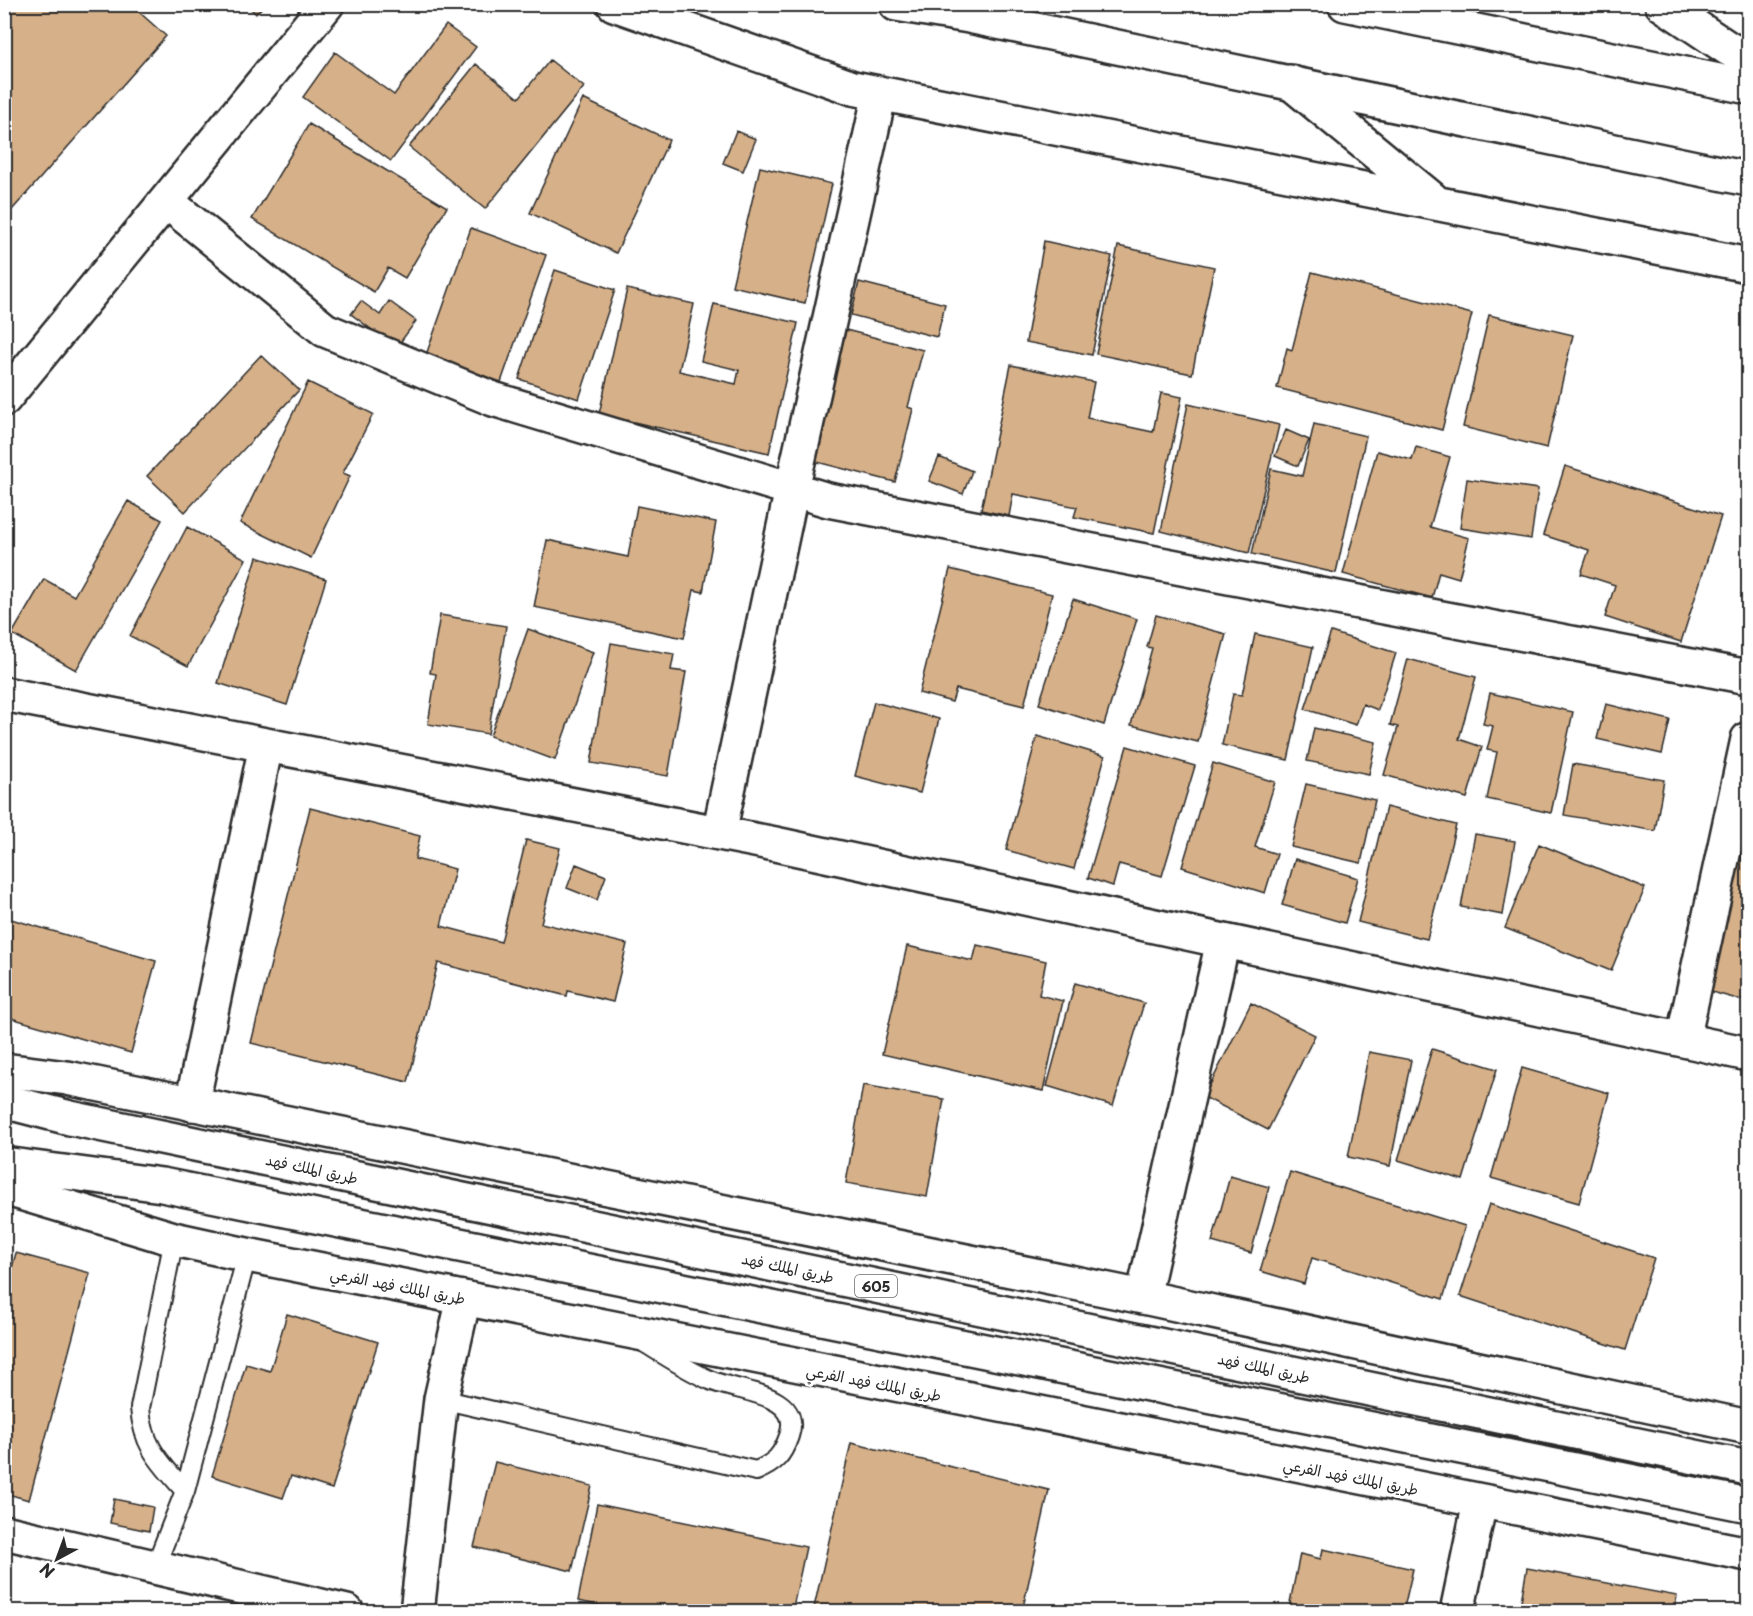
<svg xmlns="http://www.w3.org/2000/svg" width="1753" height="1616" font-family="'Playpen Sans','Playpen Sans Arabic',sans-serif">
	<rect width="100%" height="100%" fill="#fff"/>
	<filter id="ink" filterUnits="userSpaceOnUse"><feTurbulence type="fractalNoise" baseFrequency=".0167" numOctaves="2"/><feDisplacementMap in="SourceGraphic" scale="12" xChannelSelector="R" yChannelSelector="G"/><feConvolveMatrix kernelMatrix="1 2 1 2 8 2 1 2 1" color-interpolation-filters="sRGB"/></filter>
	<g filter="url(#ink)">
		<!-- building -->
		<path fill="#d6b088" stroke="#2b2b2b" stroke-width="1.5" d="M4,4h126l36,32 -162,183z
			M246,4h19l-9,10z
			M446,25l30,22 -85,114 -88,-64 32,-45 59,43z
			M550,60l34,27 -99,122 -76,-62 67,-83 43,34z
			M583,99l86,41 -53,113 -86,-40z
			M309,124l138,83 -42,71 -17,-10 -14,24 -122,-73z
			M736,131l20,8 -13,32 -20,-8z
			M760,167l72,17 -27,119 -73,-17z
			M471,228l75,27 -45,127 -75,-27z
			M1044,241l68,15 -20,99 -66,-13z
			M1118,246l96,21 -22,107 -96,-20z
			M555,270l60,20 -36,109 -60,-20z
			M1312,272l160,42 -30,116 -165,-42 10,-40 5,2z
			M859,282l86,22 -8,33 -86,-22z
			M627,289l67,15 -15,67 57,13 3,-14 -38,-9 13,-57 84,19 -29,130 -170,-39z
			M361,301l19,14 9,-14 27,20 -20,27 -45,-34z
			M1489,315l84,20 -26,113 -84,-21z
			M846,330l77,20 -15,57 5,2 -18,73 -82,-21z
			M261,355l38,35 -114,122 -38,-36z
			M1011,365l83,17 -7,36 66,14 8,-39 21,4 -28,136 -80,-16 3,-10 -64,-13 -4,22 -28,-6z
			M308,382l65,32 -30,59 7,3 -39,82 -71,-35z
			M1188,404l91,21 -30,128 -88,-22z
			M1314,424l52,12 -30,137 -84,-19 19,-85 31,7z
			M1286,430l23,10 -11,26 -23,-10z
			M1416,447l34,10 -20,70 39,11 -10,40 -20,-6 -7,26 -89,-24 34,-123 35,9z
			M939,457l33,14 -9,23 -34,-13z
			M1565,466l156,50 -40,126 -76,-25 10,-32 -34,-11 8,-24 -46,-15z
			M1467,479l71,10 -7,50 -71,-11z
			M128,501l34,19 -86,150 -64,-36 32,-55 30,17z
			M637,506l79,16 -13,70 -9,-2 -10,48 -150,-31 13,-67 81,17z
			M187,527l59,32 -58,107 -58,-30z
			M257,557l69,22 -39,126 -69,-22z
			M950,569l102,25 -28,112 -68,-17 -4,13 -33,-9z
			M1073,599l64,20 -33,106 -65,-21z
			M440,615l66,11 -18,108 -60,-10 8,-50 -6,-1z
			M1156,615l70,19 -28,108 -67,-17 21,-77 -5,-1z
			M528,629l65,23 -38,108 -65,-24z
			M1331,632l65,21 -18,57 -15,-6 -7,21 -51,-16z
			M1255,634l58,13 -25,113 -66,-15 11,-51 9,1z
			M611,643l63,11 -3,16 15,2 -18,104 -77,-13z
			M1408,659l68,18 -17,62 23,8 -15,51 -83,-23 14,-48 -8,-2z
			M1490,693l83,19 -22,101 -64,-14 10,-47 -10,-2 6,-24 -10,-2z
			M874,702l65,17 -19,74 -65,-17z
			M1606,704l64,16 -8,34 -65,-15z
			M1314,728l62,14 -7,32 -62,-13z
			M1037,736l68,20 -31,113 -68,-19z
			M1127,746l68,20 -33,110 -43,-12 -6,22 -25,-8z
			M1213,763l62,19 -20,65 22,7 -12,39 -83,-26z
			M1573,764l91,16 -9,51 -91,-16z
			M1306,784l69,16 -14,63 -70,-16z
			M1386,807l70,18 -29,114 -69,-17z
			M310,808l110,28 -5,23 40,10 -14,57 60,16 25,-102 34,8 -19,75 86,21 -14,58 -45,-11 -1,5 -129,-33 -30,119 -157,-39z
			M1744,833l4,2v167l-47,-13z
			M1475,834l40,7 -12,74 -42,-8z
			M1539,844l106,44 -34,83 -106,-43z
			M1295,859l63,19 -13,45 -63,-18z
			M576,864l30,12 -9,24 -30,-12z
			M4,917l152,44 -25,92 -127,-37z
			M977,945l69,16 -7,34 24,6 -20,90 -161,-37 25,-108 66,15z
			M1075,983l69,20 -31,103 -66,-20z
			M1251,1003l64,32 -47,95 -64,-33z
			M1432,1049l65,20 -34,111 -65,-20z
			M1369,1052l42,8 -21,106 -42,-9z
			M1522,1068l87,25 -30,110 -88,-25z
			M863,1085l81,14 -17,98 -81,-14z
			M1290,1172l175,54 -22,73 -131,-41 -8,26 -44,-13z
			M1230,1176l39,11 -18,66 -39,-11z
			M1489,1204l165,54 -29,92 -165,-54z
			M16,1253l74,20 -61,227 -25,-7v-196z
			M287,1314l91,28 -46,147 -41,-13 -8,22 -71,-22 34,-112 24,7z
			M851,1443l198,47 -27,122h-209z
			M495,1462l97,24 -20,85 -98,-24z
			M114,1499l39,8 -4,24 -39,-8z
			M597,1504l209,43 -14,65h-160l-54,-11z
			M1323,1549l90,20 -10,43h-115l12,-58 21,5z
			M1527,1568l150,28 -3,16h-155z"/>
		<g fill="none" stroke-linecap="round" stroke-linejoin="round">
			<!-- lane casing -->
			<g stroke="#2b2b2b" stroke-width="22">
				<path id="lane" d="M174,1239l-34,169c3,39 20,54 45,83
					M441,1399l315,72c19,-8 26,-15 33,-35 15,-44 -54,-44 -79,-56 -23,-10 -44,-24 -65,-37
					M155,1567l30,-76 62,-236"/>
			</g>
			<!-- street casing -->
			<g stroke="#2b2b2b" stroke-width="38">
				<path id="street" d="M614,4l239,84 895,177
					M1662,4l67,45 19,8
					M1290,82l142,117
					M166,201l159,129 168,69 335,101 920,177
					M4,399l323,-395
					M4,694l771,150 973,210
					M719,833l73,-344 88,-396
					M1683,1040l65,-301
					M192,1104l74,-359
					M1143,1297l80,-356
					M4,1532l343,80
					M417,1612l24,-213 23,-101
					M1457,1612l23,-110"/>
			</g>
			<!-- secondary casing -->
			<g stroke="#2b2b2b" stroke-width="38">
				<path id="secondary" d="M896,4l73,12 779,163
					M1345,4l403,83
					M4,1070l63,8 1076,219 605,130
					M4,1188l170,51 73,16 1501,299"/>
			</g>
			<!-- highway casing -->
			<g stroke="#2b2b2b" stroke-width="38">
				<path id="highway" d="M4,1101l66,17 1678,350
					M4,1164l158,21 1586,320"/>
			</g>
			<!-- lane -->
			<use href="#lane" stroke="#fff" stroke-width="18"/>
			<!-- street -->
			<use href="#street" stroke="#fff" stroke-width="33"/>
			<!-- secondary -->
			<use href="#secondary" stroke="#fff" stroke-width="33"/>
			<!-- highway -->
			<use href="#highway" stroke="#fff" stroke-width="33"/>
		</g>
	</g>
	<g text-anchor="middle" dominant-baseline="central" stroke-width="6" stroke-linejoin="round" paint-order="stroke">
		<!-- shield labels -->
		<rect fill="#fff" stroke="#6b6b6b" stroke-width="1.5" x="855" y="1275" width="42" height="22" rx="4.5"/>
		<g font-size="14" font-weight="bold" fill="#2b2b2b">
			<text x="876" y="1286">605</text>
		</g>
		<!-- street labels -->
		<g font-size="15" fill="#2b2b2b" stroke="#fff">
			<text transform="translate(312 1168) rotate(12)">طريق الملك فهد</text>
			<text transform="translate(788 1267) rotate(12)">طريق الملك فهد</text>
			<text transform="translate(398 1285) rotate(11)">طريق الملك فهد الفرعي</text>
			<text transform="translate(1264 1367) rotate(12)">طريق الملك فهد</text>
			<text transform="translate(874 1382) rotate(11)">طريق الملك فهد الفرعي</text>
			<text transform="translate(1351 1476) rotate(11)">طريق الملك فهد الفرعي</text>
		</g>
	</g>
	<!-- margin -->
	<rect width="1753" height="1616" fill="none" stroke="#fff" stroke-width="24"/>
	<rect x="12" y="12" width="1729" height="1592" fill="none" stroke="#2b2b2b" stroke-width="2" filter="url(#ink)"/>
	<!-- north arrow -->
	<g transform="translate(57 1559) rotate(221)" stroke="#ffffff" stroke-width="4.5" paint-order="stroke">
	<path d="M0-4.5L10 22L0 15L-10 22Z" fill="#2b2b2b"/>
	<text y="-9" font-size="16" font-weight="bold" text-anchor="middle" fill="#2b2b2b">N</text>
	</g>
</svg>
